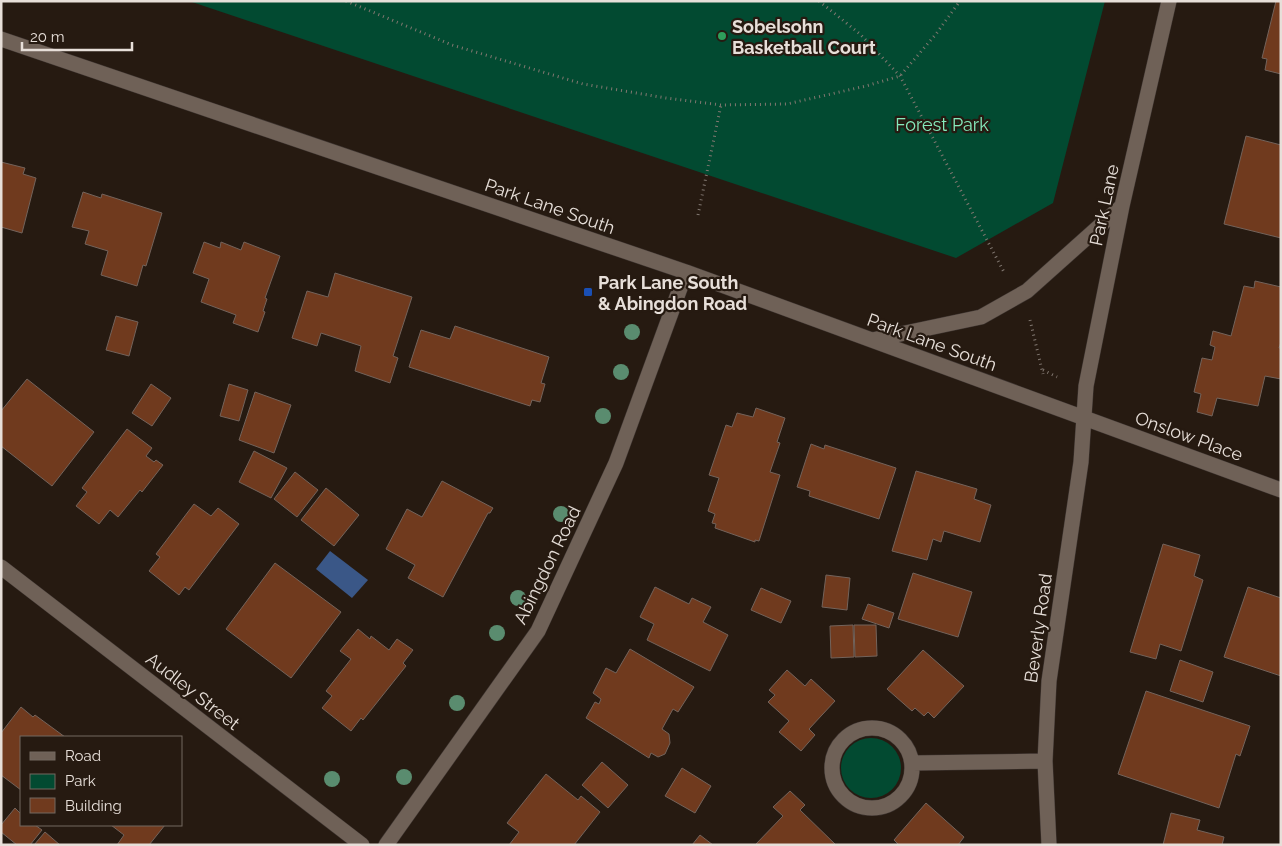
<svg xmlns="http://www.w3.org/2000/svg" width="1282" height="846" font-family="Raleway,sans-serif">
	<rect width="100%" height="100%" fill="#261a11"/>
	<!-- green -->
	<path fill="#024a31" d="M189,1h916l-52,202 -97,55z
		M841 768a30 30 0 1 1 60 0a30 30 0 1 1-60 0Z"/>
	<!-- water -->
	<path fill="#3a5787" d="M330,551l38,29 -16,18 -36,-29z"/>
	<!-- building -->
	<path fill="#703a1e" stroke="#73635b" d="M1276,1h5v73l-16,-4 2,-11 -5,-1z
		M1246,136l35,9v93l-57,-14z
		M1,162l24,6 -2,6 13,4 -14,55 -21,-6z
		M83,192l18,6 1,-4 60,19 -16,53 -3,-1 -6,21 -36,-11 7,-24 -23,-7 4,-13 -17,-4z
		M204,242l16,6 1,-6 20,8 3,-8 36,14 -15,42 2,1 -4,12 2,1 -7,20 -25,-9 3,-8 -35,-13 8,-23 -16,-6z
		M335,273l77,24 -19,59 5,2 -8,25 -35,-12 6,-25 -40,-13 -4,13 -25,-8 15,-47 21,6z
		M1255,281l26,6v55l-2,6h2v31l-16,-3 -7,30 -41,-8 -5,18 -15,-4 4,-18 -7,-2 8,-34 10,2 3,-13 -5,-2 3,-14 18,5 13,-50 10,2z
		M116,316l22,6 -9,34 -23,-6z
		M455,326l94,31 -8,26 4,1 -5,18 -8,-2 -2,6 -121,-39 12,-37 29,9z
		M27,379l67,53 -42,54 -51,-40v-35z
		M151,384l20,14 -19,28 -20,-13z
		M229,384l19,6 -9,31 -19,-5z
		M255,392l36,13 -17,48 -35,-13z
		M756,408l29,10 -8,24 3,1 -10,29 10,3 -21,66 -4,-1v2l-40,-14 1,-4 -4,-1 3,-9 -7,-3 11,-33 -10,-3 17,-50 6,2 5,-14 16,4z
		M127,429l25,19 -6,8 8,6 2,-2 7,5 -21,27 -2,-2 -22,27 -8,-7 -11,14 -23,-18 11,-14 -5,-4z
		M811,444l13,5 1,-4 71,23 -17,51 -70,-23 1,-5 -13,-4z
		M254,451l33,17 -16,30 -32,-16z
		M916,471l61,18 -3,10 17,6 -11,37 -36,-11 -3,11 -8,-3 -6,21 -35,-9z
		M295,472l23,18 -21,27 -23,-18z
		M442,481l51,27 -3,5h-2l-45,84 -35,-19 7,-13 -29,-16 21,-40 15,8z
		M326,488l33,27 -25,31 -33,-26z
		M194,504l17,12 7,-8 21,16 -50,66 -4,-3 -6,8 -30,-24 11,-14 -4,-3z
		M1163,544l37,11 -6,21 9,4 -22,71 -21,-7 -4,15 -26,-7z
		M275,563l66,49 -50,66 -65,-49z
		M913,573l59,19 -14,45 -60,-18z
		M826,575l24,3 -3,32 -25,-3z
		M655,587l34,17 3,-6 19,9 -8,15 25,13 -18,36 -63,-31 7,-16 -14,-7z
		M1248,587l33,11v78l-57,-19z
		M761,588l30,13 -10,22 -30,-13z
		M868,604l26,9 -5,15 -27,-9z
		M853,625l1,32 -23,1 -1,-32z
		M854,625h22l1,31 -22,1z
		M358,629l12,10 1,-3 18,14 8,-11 16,11 -10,13 3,3 -43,54 -2,-2 -10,13 -29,-23 10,-12 -6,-5 25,-32 -11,-8z
		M630,649l64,38 -16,25 -5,-3 -11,20 7,5 1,9 -5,11 -7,3 -7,-4 -2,5 -63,-40 9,-16 4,2 2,-5 -8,-6 13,-25 10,5z
		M923,650l41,36 -30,32 -6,-6 -4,4 -9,-8 -3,3 -25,-22z
		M1180,660l33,12 -10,30 -33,-11z
		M787,670l18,16 6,-7 24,22 -26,28 6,6 -14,16 -22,-19 10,-11 -21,-19 7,-7 -6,-5z
		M1146,691l104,35 -10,30 -4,-2 -17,54 -101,-34z
		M21,707l12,10 2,-2 30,22h-44v53l-20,-15v-42z
		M602,762l26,23 -20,23 -26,-23z
		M682,768l29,18 -16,27 -30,-17z
		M546,774l32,26 3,-4 19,16 -26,33h-65l10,-13 -12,-9z
		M790,791l15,14 -5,5 36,35h-81l28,-29 -10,-9z
		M926,803l38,34 -6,8h-59l-5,-5z
		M15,808l6,6v11h14l7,5 -12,15h-13l-16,-13v-7z
		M1171,813l29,7 -3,10 27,7 -2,8h-59z
		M111,825h54l-16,20h-32l7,-10z
		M45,832l15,13h-26z
		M700,835l13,10h-21z"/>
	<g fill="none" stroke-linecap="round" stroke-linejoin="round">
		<!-- minor casing -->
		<g stroke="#3e3531" stroke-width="16">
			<path id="minor" d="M1,39l685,233 595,218
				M872,340l109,-23 46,-26 95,-85
				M1,567l361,278
				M832 768a40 40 0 1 1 80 0a40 40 0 1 1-80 0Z
				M912,763l133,-2
				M386,845l152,-214 78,-168 70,-191
				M1049,845l-4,-84 4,-80 32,-219 5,-76 36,-180 47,-205"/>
		</g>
		<!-- path -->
		<path stroke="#827871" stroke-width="3" stroke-dasharray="1 4" stroke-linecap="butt" d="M346,1l106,44 131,39 83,14 55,7 66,-1 79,-18 34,-10 36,-42 24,-33
			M819,1l41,33 40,42 105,198
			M698,215l23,-110
			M1030,320l13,54
			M1043,370l14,7"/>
		<!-- minor -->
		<use href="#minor" stroke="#6f6157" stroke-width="15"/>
	</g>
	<!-- trees -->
	<g fill="#5a8c6f">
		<circle cx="632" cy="332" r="8"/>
		<circle cx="621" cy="372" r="8"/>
		<circle cx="603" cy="416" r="8"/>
		<circle cx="561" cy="514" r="8"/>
		<circle cx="518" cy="598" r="8"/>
		<circle cx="497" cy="633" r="8"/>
		<circle cx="457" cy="703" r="8"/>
		<circle cx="404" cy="777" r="8"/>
		<circle cx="332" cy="779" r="8"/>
	</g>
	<!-- markers -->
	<circle fill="#2e9e5b" stroke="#261a11" stroke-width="2" cx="722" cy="36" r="5"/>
	<rect fill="#1a4fb4" stroke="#261a11" stroke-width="2" x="583" y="287" width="10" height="10" rx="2.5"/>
	<g text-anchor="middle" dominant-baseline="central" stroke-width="4.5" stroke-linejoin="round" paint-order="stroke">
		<!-- poi labels -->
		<g font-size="18" font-weight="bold" fill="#e7dfd9" stroke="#261a11" text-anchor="start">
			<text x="732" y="26">Sobelsohn<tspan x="732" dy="21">Basketball Court</tspan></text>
			<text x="598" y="282">Park Lane South<tspan x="598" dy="21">&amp; Abingdon Road</tspan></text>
		</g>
		<!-- park labels -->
		<g font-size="18" fill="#85eabc" stroke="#261a11">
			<text x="942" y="124">Forest Park</text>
		</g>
		<!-- street labels -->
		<g font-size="18" fill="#e7dfd9" stroke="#261a11">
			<text transform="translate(1104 205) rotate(-78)">Park Lane</text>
			<text transform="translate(550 206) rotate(19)">Park Lane South</text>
			<text transform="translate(932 342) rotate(20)">Park Lane South</text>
			<text transform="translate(1189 436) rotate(20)">Onslow Place</text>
			<text transform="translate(547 565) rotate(-64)">Abingdon Road</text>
			<text transform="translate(1038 628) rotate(-82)">Beverly Road</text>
			<text transform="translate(193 691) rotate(38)">Audley Street</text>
		</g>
	</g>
	<!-- border -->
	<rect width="1282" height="846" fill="none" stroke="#e7dfd9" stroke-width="5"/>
	<!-- legend -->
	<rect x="20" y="736" width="162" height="90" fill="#261a11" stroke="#736961"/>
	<rect x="30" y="752" width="25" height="8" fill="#6f6157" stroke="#736961"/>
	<text x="65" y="761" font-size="15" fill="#e7dfd9">Road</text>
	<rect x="30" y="774" width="25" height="15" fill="#024a31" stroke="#736961"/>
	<text x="65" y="786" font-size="15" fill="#e7dfd9">Park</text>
	<rect x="30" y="798" width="25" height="15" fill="#703a1e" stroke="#736961"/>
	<text x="65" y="811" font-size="15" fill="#e7dfd9">Building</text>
	<!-- scale -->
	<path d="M22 42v8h110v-8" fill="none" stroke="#e7dfd9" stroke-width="2.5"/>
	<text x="30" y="42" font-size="15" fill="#e7dfd9" stroke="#261a11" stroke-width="4" paint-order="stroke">20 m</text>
</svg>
